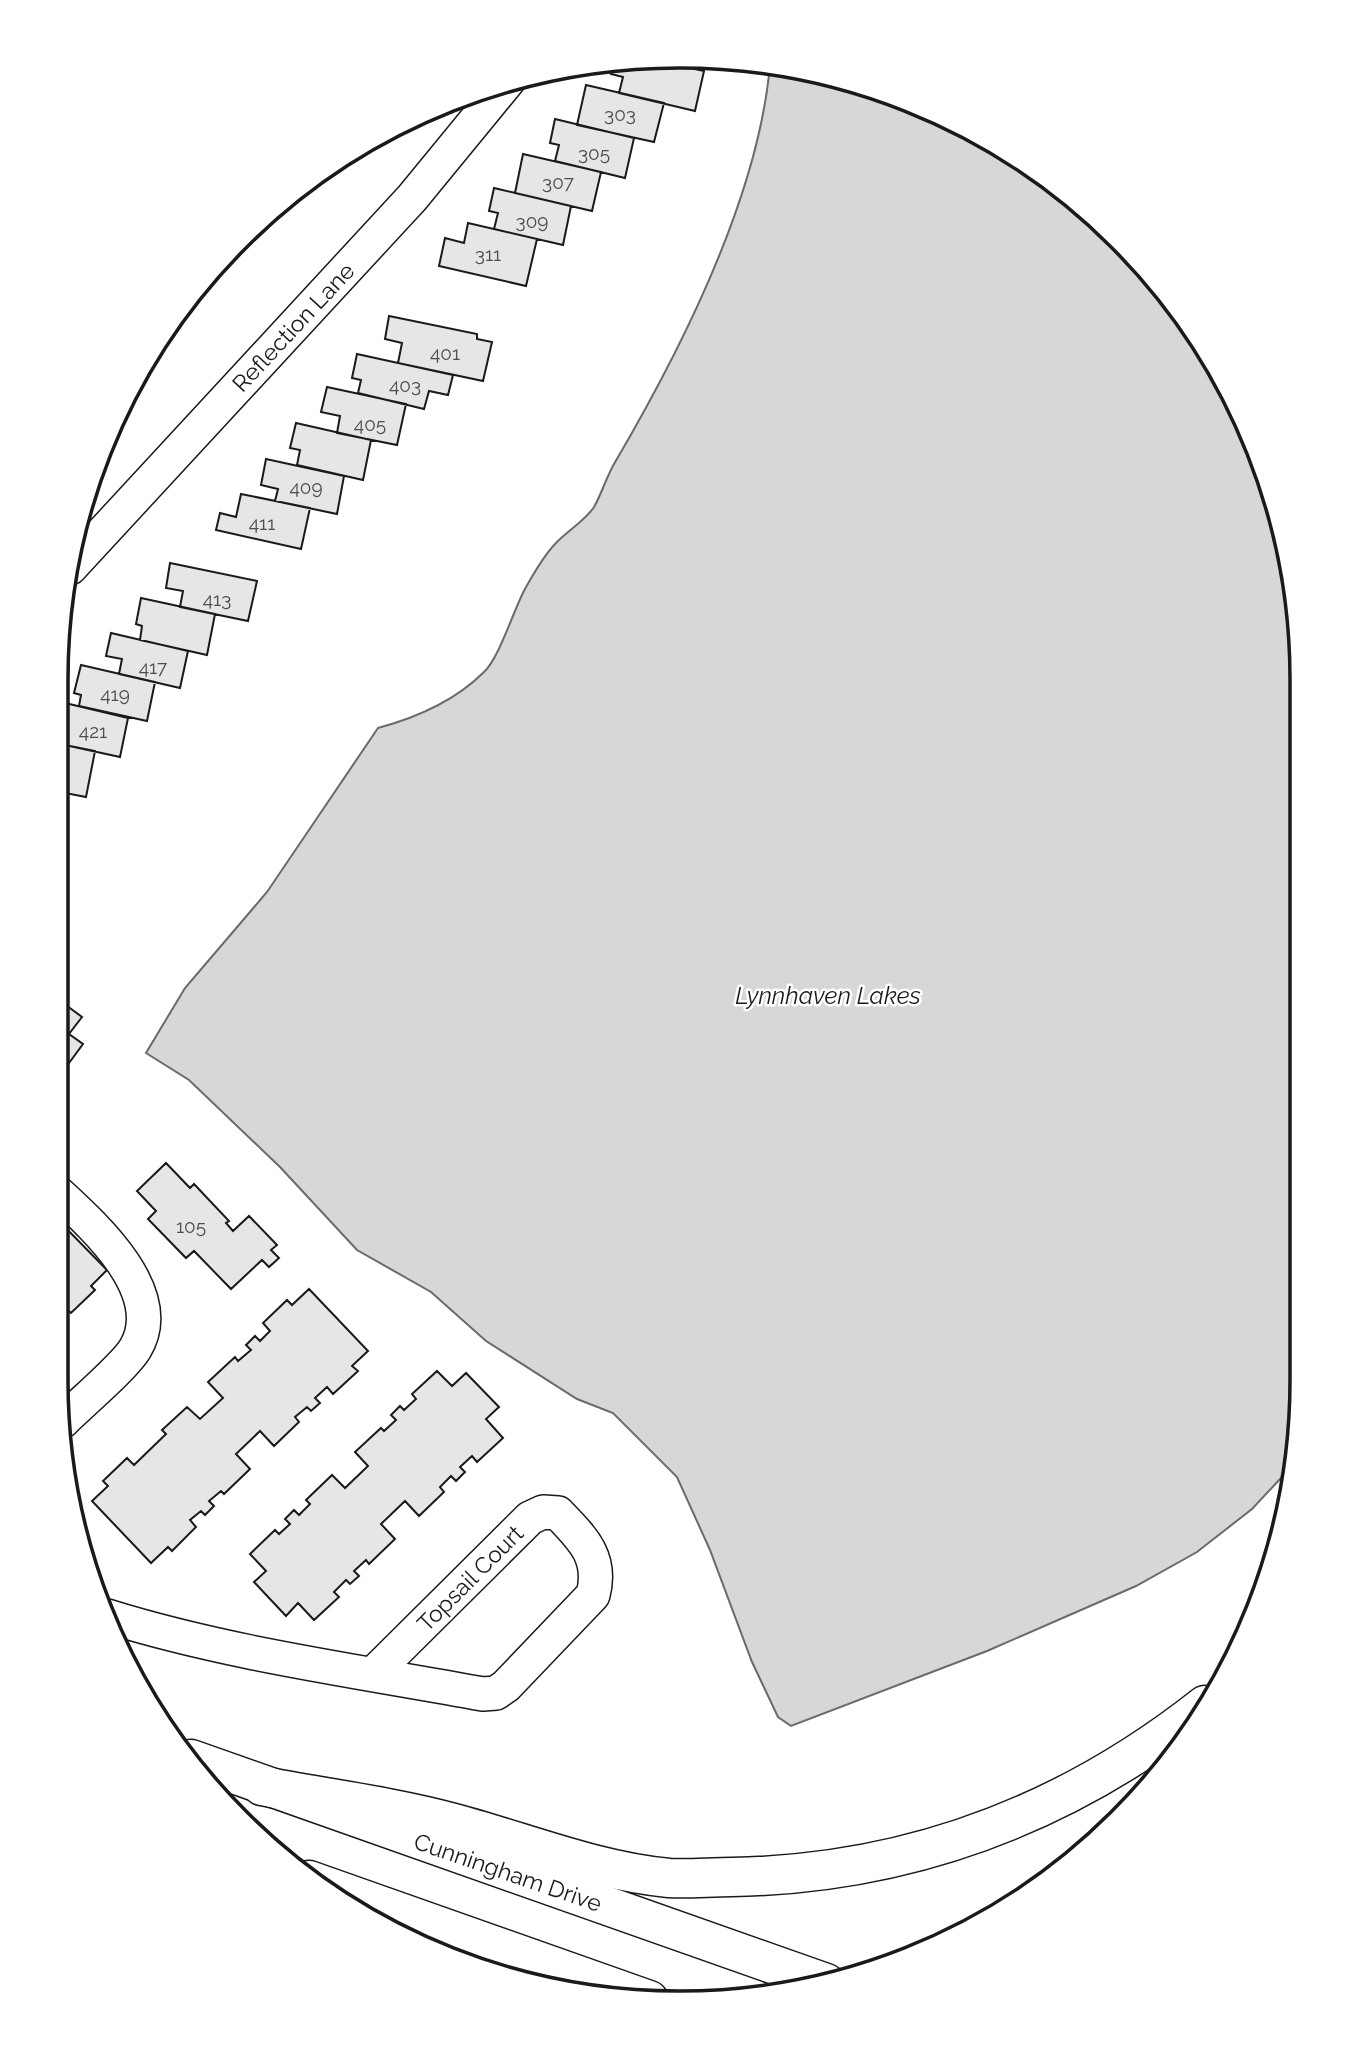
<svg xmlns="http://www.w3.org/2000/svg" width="1358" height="2059" font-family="Raleway,sans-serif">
	<rect width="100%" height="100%" fill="#fff"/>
	<!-- water -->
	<path fill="#d7d7d7" stroke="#6a6a6a" stroke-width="2" d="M770,64l110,25 111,51 99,71 83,89 65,104 43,114 20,121 -5,823 -44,47 -55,43 -61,34 -149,65 -196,75 -13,-9 -26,-55 -42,-112 -33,-73 -64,-64 -36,-14 -91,-58 -55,-49 -74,-42 -77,-83 -91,-87 -43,-27 39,-65 82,-96 111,-164c37,-10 78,-28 106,-56 16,-15 30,-64 42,-85 8,-14 18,-32 30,-44 11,-12 29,-22 38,-36 8,-14 12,-29 20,-43 67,-114 145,-267 156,-400z"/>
	<!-- building -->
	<path fill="#e6e6e6" stroke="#1a1a1a" stroke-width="2" d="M639,57l65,14 -9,40 -76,-18 4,-16 -12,-3 3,-13z
		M586,85l78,18 -10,39 -77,-17z
		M555,119l79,19 -9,40 -70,-17 4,-16 -9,-2z
		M523,154l78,18 -9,39 -77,-18z
		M494,188l77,18 -8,39 -69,-16 4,-16 -9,-2z
		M267,216l-51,59 -51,62 46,-69z
		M468,223l69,16 -11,47 -87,-20 6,-28 19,5z
		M389,316l88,18v5l15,3 -9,39 -85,-18 4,-20 -17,-4z
		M357,354l96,21 -5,20 -19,-4 -5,18 -66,-16 3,-13 -9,-2z
		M327,387l79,17 -9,41 -60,-12 3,-17 -19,-4z
		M296,423l75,17 -8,40 -66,-15 3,-15 -10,-2z
		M266,459l78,17 -7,38 -62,-13 3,-12 -17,-4z
		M241,494l69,14 -9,41 -85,-19 4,-17 16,4z
		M170,563l87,18 -9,40 -68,-14 3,-16 -17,-3z
		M141,598l74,16 -8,41 -67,-15 2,-14 -6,-2z
		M111,633l77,18 -8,37 -61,-14 3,-15 -16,-3z
		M81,665l74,17 -8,39 -68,-15 2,-11 -7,-2z
		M61,702l67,16 -8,39 -60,-13z
		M60,744l35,7 -9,46 -26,-5z
		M59,1000l23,17 -13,17 14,10 -25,34z
		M166,1163l24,25 4,-4 35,37 -3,2 7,8 16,-15 28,29 -6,5 8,8 -10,9 -7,-7 -31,29 -37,-38 -8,7 -38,-39 8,-8 -19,-20z
		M57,1219l50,51 -16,16 4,4 -24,23 -7,-6 -8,8z
		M309,1289l59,62 -16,15 6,5 -25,23 -6,-7 -12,11 5,5 -9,8 -4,-4 -12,10 4,5 -25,24 -14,-15 -24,23 14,15 -26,25 -3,-3 -12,10 5,5 -9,9 -4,-4 -11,9 6,7 -24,24 -4,-4 -17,16 -59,-62 16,-15 -5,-5 24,-23 7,7 32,-31 -4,-4 25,-23 13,12 23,-21 -15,-16 27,-25 3,4 13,-11 -5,-5 9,-9 5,5 10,-10 -7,-8 24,-23 5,5z
		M437,1371l15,15 14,-13 33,34 -13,12 17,19 -26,24 -5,-6 -12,11 5,5 -9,9 -5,-5 -11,11 4,5 -25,24 -14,-15 -24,23 14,15 -26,25 -3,-4 -12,11 5,5 -9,8 -4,-4 -12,12 5,5 -25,23 -16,-17 -12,13 -32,-34 12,-11 -16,-17 25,-24 4,4 11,-10 -5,-5 9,-9 5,5 11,-11 -4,-4 26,-25 13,13 23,-22 -13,-14 26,-24 3,3 12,-11 -5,-5 9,-9 4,4 12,-11 -4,-5z"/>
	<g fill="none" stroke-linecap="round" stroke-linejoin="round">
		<!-- minor casing -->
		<g stroke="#1a1a1a" stroke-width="36">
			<path id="minor" d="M70,568l342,-370 96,-117
				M57,1192c37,34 112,101 78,157 -11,18 -55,55 -72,72
				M107,1616c122,38 251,55 376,78l13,-1 10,-7 87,-91c10,-38 -11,-57 -35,-82l-15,-1 -13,6 -157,156"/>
		</g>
		<!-- secondary casing -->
		<g stroke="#1a1a1a" stroke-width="41">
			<path id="secondary" d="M191,1759l635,224
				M309,1880l340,120"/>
		</g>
		<!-- motorway casing -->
		<g stroke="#1a1a1a" stroke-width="41">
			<path id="motorway" d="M262,1786c63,12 130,20 192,37 71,19 141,48 215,55 20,1 42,-1 63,-1 177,-3 335,-63 473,-172"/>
		</g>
		<!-- minor -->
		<use href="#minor" stroke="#fff" stroke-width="33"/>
		<!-- secondary -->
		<use href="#secondary" stroke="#fff" stroke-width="38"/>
		<!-- motorway -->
		<use href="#motorway" stroke="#fff" stroke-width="38"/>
	</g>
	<g text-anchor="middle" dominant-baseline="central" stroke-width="5" stroke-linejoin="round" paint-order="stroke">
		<!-- number labels -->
		<g font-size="19" fill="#4d4d4d">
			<text x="620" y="114">303</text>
			<text x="594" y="153">305</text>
			<text x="558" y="182">307</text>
			<text x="532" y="221">309</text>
			<text x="488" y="254">311</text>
			<text x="445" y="353">401</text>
			<text x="405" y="385">403</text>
			<text x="370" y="424">405</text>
			<text x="306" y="487">409</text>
			<text x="262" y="523">411</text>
			<text x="217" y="599">413</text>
			<text x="153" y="667">417</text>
			<text x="115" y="694">419</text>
			<text x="93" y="731">421</text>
			<text x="191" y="1226">105</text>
		</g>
		<!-- street labels -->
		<g font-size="23" fill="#1a1a1a" stroke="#fff">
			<text transform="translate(293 327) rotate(-47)">Reflection Lane</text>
			<text transform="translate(470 1578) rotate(-45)">Topsail Court</text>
			<text transform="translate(508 1872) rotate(19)">Cunningham Drive</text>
		</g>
		<!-- water labels -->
		<g font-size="24" font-style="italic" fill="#1a1a1a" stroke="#fff">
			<text x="828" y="995">Lynnhaven Lakes</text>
		</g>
	</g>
	<!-- crop -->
	<path d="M0 0H1358V2059H0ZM679 68H679A611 611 0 0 1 1290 679V1380A611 611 0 0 1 679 1991H679A611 611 0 0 1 68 1380V679A611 611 0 0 1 679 68Z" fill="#fff" fill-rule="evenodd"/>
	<path fill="none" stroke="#1a1a1a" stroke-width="3.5" d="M679 68H679A611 611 0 0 1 1290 679V1380A611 611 0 0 1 679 1991H679A611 611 0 0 1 68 1380V679A611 611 0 0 1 679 68Z"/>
</svg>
